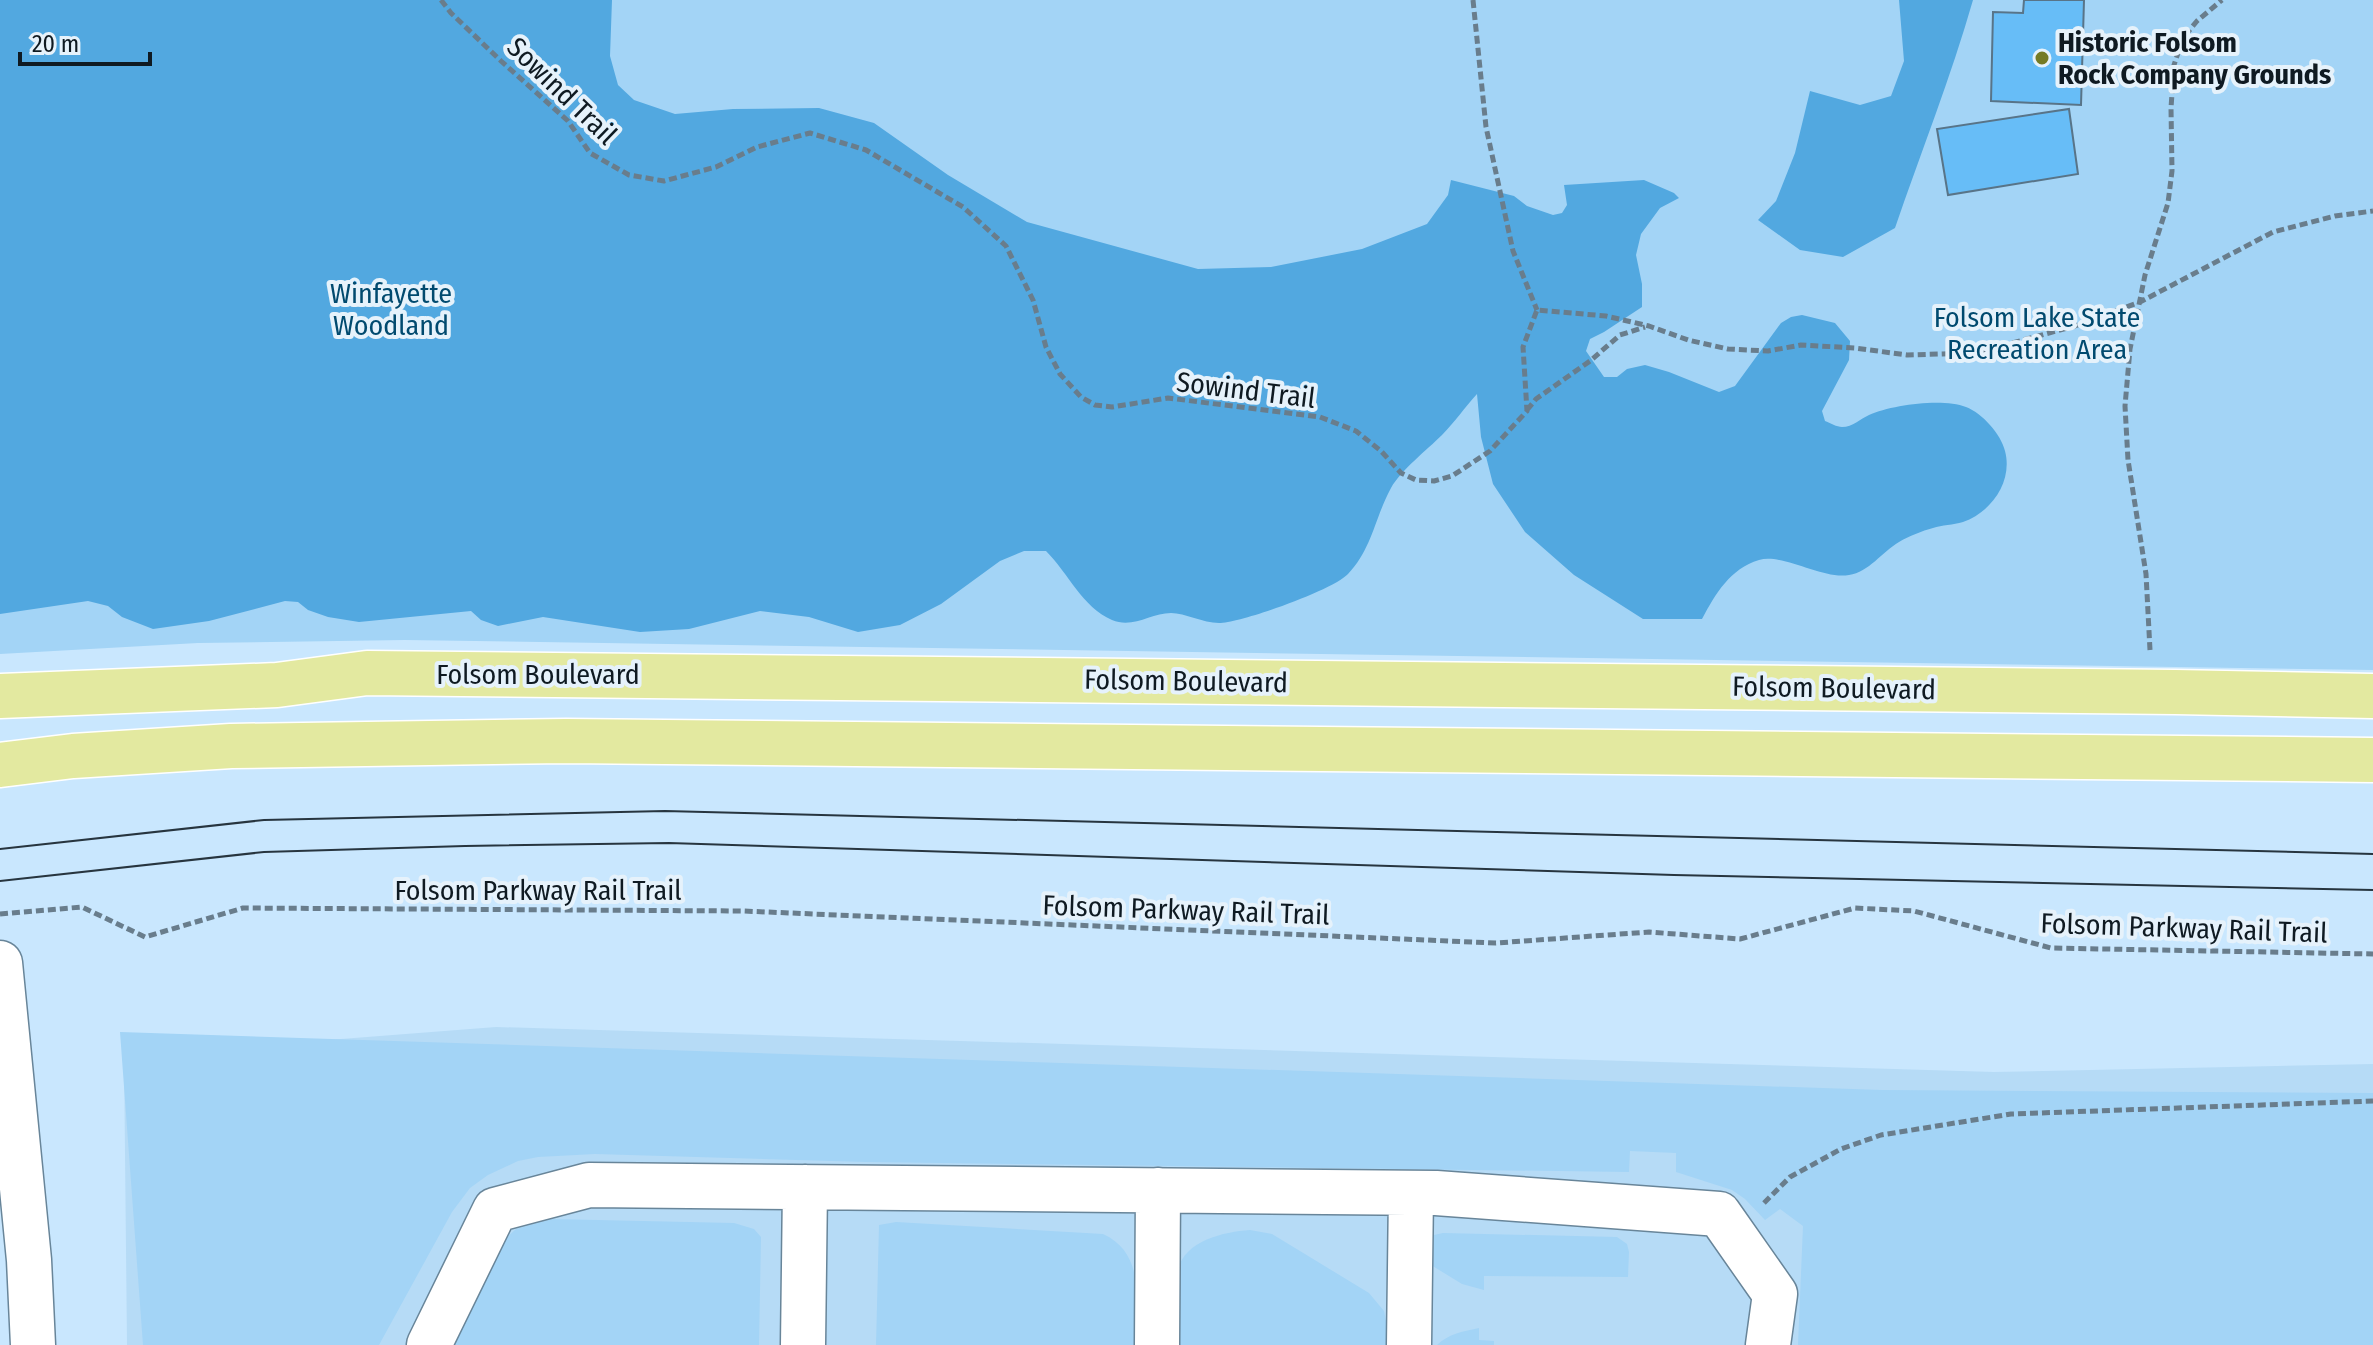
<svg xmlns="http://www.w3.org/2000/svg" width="2373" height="1345" font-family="'Fira Sans Condensed',sans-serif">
	<rect width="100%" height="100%" fill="#c9e7fe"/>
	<!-- built -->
	<path fill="#b6dbf6" d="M496,1027l1498,45 379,-8v281h-2246l-3,-289z"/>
	<!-- green -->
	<path fill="#a3d4f6" d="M0,0h2373v670l-1968,-30 -207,3 -198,11z
		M120,1032l1762,58 491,3v252h-575l5,-119 -23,-17 -15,11 -20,-21 -13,-9 -56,-18v-19l-46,-2 -1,21 -763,-10 -271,-8 -57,3 -20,4 -30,14 -18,13 -18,24 -73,133h-236z
		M552,1219l182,4 20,6 7,8 -2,108h-306l52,-106 11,-10z
		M896,1222l207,12c44,20 33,71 32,111h-259l3,-120z
		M1250,1230l22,4 97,59 15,18 7,34h-214c0,-19 -3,-58 1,-75 7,-30 46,-38 72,-40z
		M1443,1233l174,4 10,7 2,8 -1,25 -144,-1v14l-22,-6 -31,-19 -3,-22 6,-8z
		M1479,1328v12l15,1v4h-57c11,-11 27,-14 42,-17z"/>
	<!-- forest -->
	<path fill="#52a8e0" d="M0,0h612l-2,56 8,29 16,15 41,14 58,-5 86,-1 55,15 74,52 79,47 171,47 73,-2 91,-18 65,-25 21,-29 3,-15 63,16 13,10 26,9 9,-2 5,-8 -3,-20 80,-5 30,13 5,5 -19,10 -19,26 -5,21 6,29v23l-38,25 -14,7 -4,12 18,26h13l10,-8 18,-4 24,7 50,20 16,-6 46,-63 10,-6 11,-2 33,8 15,18 -1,19 -27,51 3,10c5,2 12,6 17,6 11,0 18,-8 27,-12 23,-10 73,-17 97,-8 16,6 35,27 39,44 8,30 -13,61 -42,71 -10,3 -21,3 -30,6 -11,3 -24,8 -34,14 -17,10 -30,30 -50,33 -26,5 -66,-22 -90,-15 -29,9 -43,33 -57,59h-59l-69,-44 -49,-43 -32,-48 -12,-47 -4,-43c-12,13 -23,29 -35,41 -15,15 -41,35 -51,53 -16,29 -19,61 -43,86 -15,16 -107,49 -129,49 -16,0 -34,-10 -48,-10 -20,0 -38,16 -59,7 -30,-13 -43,-46 -66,-69h-22l-24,10 -59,43 -41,21 -42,7 -49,-15 -49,-6 -71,18 -49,3 -97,-15 -45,9 -17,-6 -10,-9 -112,11 -31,-5 -20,-7 -10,-8 -13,-1 -76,20 -56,8 -31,-12 -14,-11 -20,-5 -88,13z
		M1899,0h74c-22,77 -52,152 -78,228l-52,29 -43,-7 -42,-30 18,-19 19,-48 15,-62 50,14 31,-9 13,-35z"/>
	<!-- building -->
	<path fill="#67bdf7" stroke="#587488" stroke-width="2" d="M2024,0h60l-3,105 -90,-4 2,-89 30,1z
		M2069,109l9,65 -130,21 -11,-66z"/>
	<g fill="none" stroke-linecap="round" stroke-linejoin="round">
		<!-- minor casing -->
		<g stroke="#688599" stroke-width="47">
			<path id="minor" d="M0,963l29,297 4,85
				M429,1345l66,-135 94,-25 847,8 283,21 56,80 -7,51
				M803,1345l2,-158
				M1157,1345l1,-155
				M1409,1345l2,-152"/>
		</g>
		<!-- major casing -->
		<g stroke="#fff" stroke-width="47">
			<path id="major" d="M0,696l277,-11 90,-12 1808,19 198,4
				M0,765l73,-9 158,-10 335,-5 1807,19"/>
		</g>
		<!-- path -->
		<path stroke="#697d8c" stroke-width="5" stroke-dasharray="8 4" stroke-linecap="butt" d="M441,0l10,13 50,48 67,60 22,32 39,22 35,6 52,-14 41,-20 53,-14 56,17 97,57 43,39 27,54 13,47 14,27 21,23 14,8 17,2 56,-9 152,19 36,14 25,20 20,22 15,7 18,1 18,-5 38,-25 37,-40 -4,-64 14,-37 69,6 43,10 39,14 40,9 40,2 33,-6 54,3 52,7 68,-2 100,-27 65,-24 133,-70 62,-16 38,-5
			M1473,0l13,127 27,124 24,59
			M1527,410l9,-11 54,-38 30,-26 25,-8
			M2150,650l-4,-76 -18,-114 -3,-54 5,-57 15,-74 23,-72 4,-32 -1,-63 3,-43 9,-27 14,-17 25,-21
			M0,914l82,-7 63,30 98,-29 500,3 753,32 153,-11 91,7 115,-31 59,3 137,37 322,6
			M1764,1203l26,-26 51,-28 40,-14 130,-21 362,-13"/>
		<!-- minor -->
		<use href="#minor" stroke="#fff" stroke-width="44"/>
		<!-- major -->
		<use href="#major" stroke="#e3e9a0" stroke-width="44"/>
		<!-- tram -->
		<path stroke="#27353f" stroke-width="2" d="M0,849l264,-29 401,-9 1708,43
			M0,881l264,-29 201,-6 204,-3 1005,32 699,15"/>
	</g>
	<!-- markers -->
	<circle fill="#757b25" stroke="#e6f2fb" stroke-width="3" cx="2042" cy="58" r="8"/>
	<g text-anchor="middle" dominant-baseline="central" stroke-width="8" stroke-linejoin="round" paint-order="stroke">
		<!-- poi labels -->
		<g font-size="28" font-weight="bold" fill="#0f1a22" stroke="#e6f2fb" text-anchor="start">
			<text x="2058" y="42">Historic Folsom<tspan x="2058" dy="32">Rock Company Grounds</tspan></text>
		</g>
		<!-- street labels -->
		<g font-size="28" fill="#0f1a22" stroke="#e6f2fb">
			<text transform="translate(562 91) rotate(44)">Sowind Trail</text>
			<text transform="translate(1246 390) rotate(7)">Sowind Trail</text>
			<text x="538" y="674">Folsom Boulevard</text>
			<text transform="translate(1186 681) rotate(1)">Folsom Boulevard</text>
			<text transform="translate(1834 688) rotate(1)">Folsom Boulevard</text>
			<text x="538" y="890">Folsom Parkway Rail Trail</text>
			<text transform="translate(1186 910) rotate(2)">Folsom Parkway Rail Trail</text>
			<text transform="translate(2184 928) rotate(2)">Folsom Parkway Rail Trail</text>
		</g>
		<!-- park labels -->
		<g font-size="28" fill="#014a6f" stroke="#e6f2fb">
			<text x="391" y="293">Winfayette<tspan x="391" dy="32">Woodland</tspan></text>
			<text x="2037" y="317">Folsom Lake State<tspan x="2037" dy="32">Recreation Area</tspan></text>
		</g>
	</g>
	<!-- scale -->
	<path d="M20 52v12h130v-12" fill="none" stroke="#0f1a22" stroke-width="4"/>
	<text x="32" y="52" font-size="24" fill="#0f1a22" stroke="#e6f2fb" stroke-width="6" paint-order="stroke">20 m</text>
</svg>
